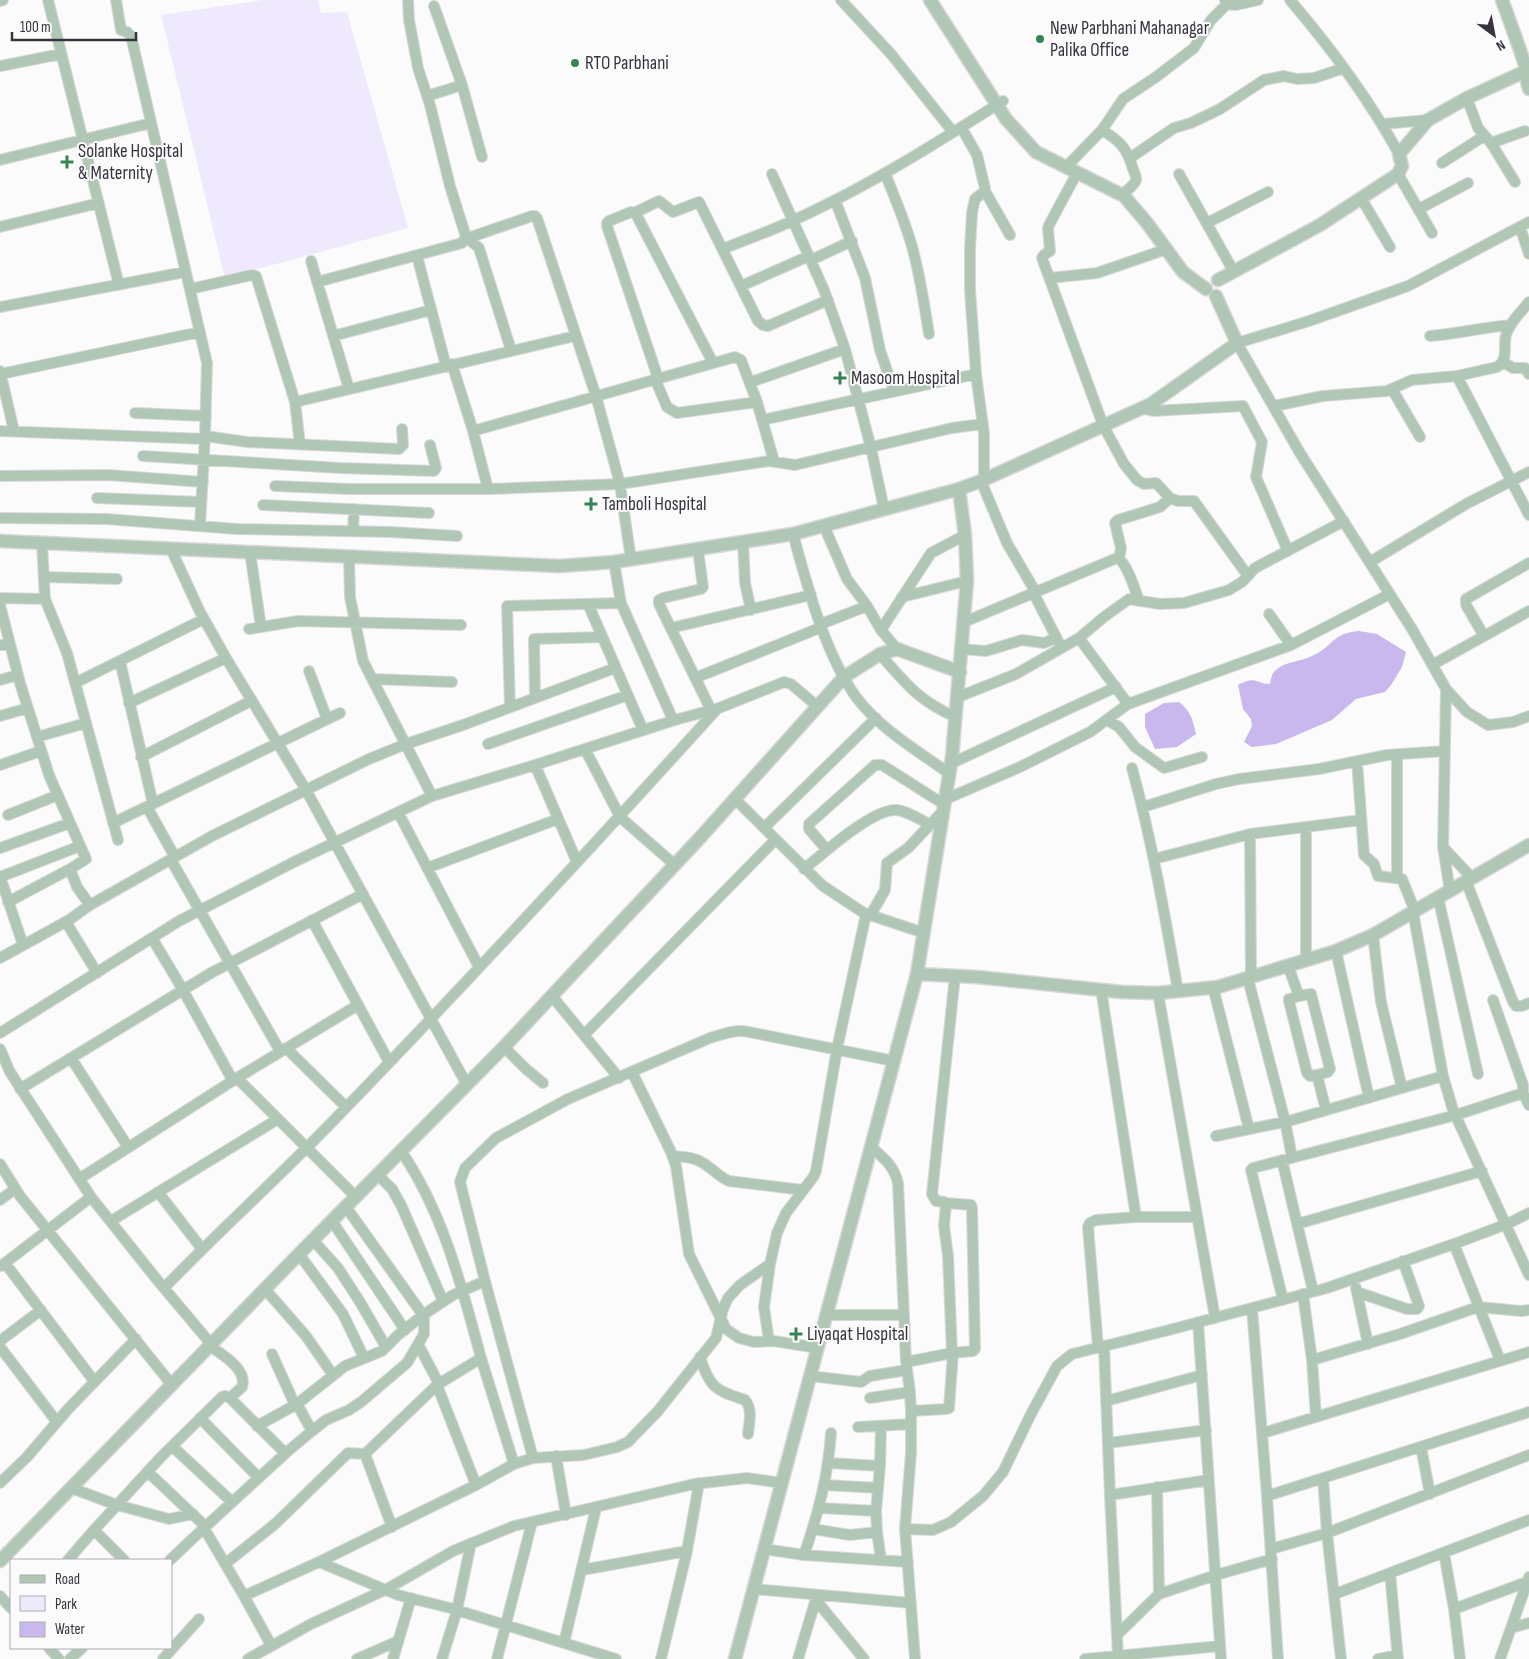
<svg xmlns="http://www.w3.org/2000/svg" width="1529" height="1659" font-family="'Sofia Sans Condensed',sans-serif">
	<rect width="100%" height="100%" fill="#fbfbfb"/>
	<!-- park -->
	<path fill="#efe9fd" d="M262,0h56l3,13 26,-1 61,216 -183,50 -64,-263z"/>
	<!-- water -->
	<path fill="#c9b8ee" d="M1359,631l18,3 29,18 -4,15 -11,18 -6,7 -29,7 -24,21 -56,24 -24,3 -8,-5 8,-16 -1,-7 -8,-10 -5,-24c19,-10 17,-1 32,-1 1,-5 1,-10 6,-14 10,-9 24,-8 36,-14 22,-10 20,-23 47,-25z
		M1179,702c12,9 14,19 17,32l-19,13 -22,2 -10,-22v-13l19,-11z"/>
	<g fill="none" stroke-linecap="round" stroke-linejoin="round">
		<!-- minor casing -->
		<g stroke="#d8d7d9" stroke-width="12">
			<path id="minor" d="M48,0l71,285
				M116,0l5,30 6,2 4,4 76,327 -2,73 -5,90
				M841,0l50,54 62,78
				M1225,0l2,4 9,1 22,-5
				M1290,0c41,48 79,99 109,154
				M0,1l3,-1
				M434,6l28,79 20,72
				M0,66l61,-12
				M427,96l35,-11
				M1467,98l11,30 13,15 24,39
				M1383,124l45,-4
				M961,127l16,28 8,33v3l-10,8 -3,14 -2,36v41l6,84 8,60v45
				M1102,130c18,11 25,18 31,39 1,3 4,8 3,11 -1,5 -10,11 -14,15
				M1491,143l34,-12
				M1130,158l44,-30 17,-5 29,-14 44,-29 20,-4 13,3 17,-1 30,-10
				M0,160l151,-37
				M1442,163l42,-27
				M1066,167l36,-37 21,-31 33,-22 38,-29 17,-28 16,-16
				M885,173c9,23 19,46 26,70 9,30 13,61 18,91
				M1077,173l-28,52 -1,4 2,22 -6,4 -2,3 61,167 21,39 13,16 7,4 12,-1 14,15 8,3h16l54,75
				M772,174l52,116 21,59 26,99 13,61
				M1179,174l55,98
				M1398,174l34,59
				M985,191l25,44
				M1361,198l29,49
				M835,200l30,78 15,72 14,41
				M1419,209l49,-26
				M634,213l25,-12 14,11 26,-10 59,119 5,4 5,1 60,-26
				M1529,222l-121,64 -99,35 -72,22 63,110 112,176 34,60 21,23 21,13 25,-3 16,-6
				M1207,223l61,-31
				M0,227l99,-24
				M1520,227l9,27
				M466,237l13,11 32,102
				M468,238l64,-22h3l2,2 59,178 24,88 11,76
				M723,249c24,-10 48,-18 71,-29 73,-33 141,-76 209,-119
				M417,256l29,110
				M811,260l41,-19
				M311,261l38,128
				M1050,278l47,-5 70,-24
				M317,282l145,-39 4,-6 -16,-51 -20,-81 -12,-37 -9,-48 -1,-20
				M741,286l68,-30
				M190,289l62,-14 4,1 39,126 5,43
				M0,307l185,-35
				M333,336l98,-26
				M1430,336c27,-2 54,-9 81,-11
				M1503,362l10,6h12l4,6
				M452,364l21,67 15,58
				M0,371l14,60
				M1,374l199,-42
				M1457,376l72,139
				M658,378l-51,-152v-3l2,-2 22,-9 5,2 77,149
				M655,379l12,28 10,6 80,-11
				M751,382l94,-33
				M1392,389l28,48
				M295,402l280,-66
				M1274,406l49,-10 64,-5 25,-11 45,-4 40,-9c12,-7 6,-21 9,-32 3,-12 16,-24 23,-33
				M1140,408l13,3 90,-5 19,36 -6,35 32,74
				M135,413l71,3
				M762,420l214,-46
				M0,431l205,8
				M473,431l262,-74 6,3 16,42 17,59
				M205,436l42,6 152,7 4,-4 -1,-16
				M143,456l197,12 94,3 2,-3 -6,-23
				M0,476l108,-1 95,7
				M981,481l26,62 28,48
				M275,486l75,3h138l132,-5 149,-23 26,4 157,-37 31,-4
				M97,498l104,4
				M263,505l166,8
				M0,518l106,1 131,10 154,3 66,4
				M824,526l23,53 20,27 14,24 16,19
				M353,531l1,-22
				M793,534c14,51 32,120 63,163 24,32 62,54 94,77
				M743,542l2,41 6,27
				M42,543l3,56 22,54 51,187
				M171,549l29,63 26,46 80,132 161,295
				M698,550l5,37 -2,2 -38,9 -4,2v4l52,106
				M250,552l11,75
				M349,557l1,40 13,64 69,135
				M1119,559l2,-11 -6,-25 3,-3 42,-13 10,-9
				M614,562l7,41 52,117
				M1370,562l96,-58 63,-32
				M44,577l73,2
				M1033,592l26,51
				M902,597l65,-16
				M0,598l45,1
				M588,604l55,126
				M0,605l20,78 29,92 37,84 -16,10 7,18 13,18
				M1269,614l22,31
				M964,622l153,-64c10,4 18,32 22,43
				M821,624l46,-18
				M671,628l140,-33
				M249,629l49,-8 163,4
				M881,630l50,-77 34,-18
				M1484,636l-18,-31v-6l63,-36
				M1079,638l25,-21 25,-18 31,5 24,-1 45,-13 13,-8 13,-14 89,-47
				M0,645h10
				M962,649l24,2 36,-11 22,3 12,-5
				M880,654c25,29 40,48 76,63
				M120,661l33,143
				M1432,665l97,-54
				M309,671l18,48
				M695,678l127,-51
				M372,679l80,3
				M0,680l18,-5
				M75,683l129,-64
				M1446,689l-3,158 7,44
				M535,697l-1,-58 68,-2
				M958,697l58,-23 63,-36 49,66
				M129,703l97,-45
				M510,707l-3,-101 114,-3
				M0,716l28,-8
				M1107,720l12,7 16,20 29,21 38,-11
				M37,737l49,-14
				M488,744l140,-49
				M585,749l35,68 55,48
				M1397,754v124
				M141,757l110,-56
				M1357,761l7,94 10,9 4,12 24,3 13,32
				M952,763l164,-76
				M0,765l41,-14
				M535,765l42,97
				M1132,768c20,73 33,148 46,223
				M735,799l88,87 41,27 60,20
				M946,799l74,-32 70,-35 38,-28 163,-59 99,-51
				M147,807l28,50
				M1143,807l73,-23 23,-5 80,-10 68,-14 58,-4
				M398,812l81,155
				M8,815l50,-20
				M113,823l227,-110
				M764,828l112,-110
				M1250,834l1,144
				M1443,847l29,31
				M0,848l70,-25
				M827,850l-18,-21v-5l66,-59h7l63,40
				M1154,859l96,-25 111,-14
				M171,860l109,191
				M427,868l131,-49
				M804,869c20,-16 69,-61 93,-59 12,2 22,9 32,14
				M0,876l23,69
				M0,877l80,-31
				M1466,881l47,121 3,4h6l7,-3
				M1438,897l40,177
				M8,902l62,-33
				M1413,912l30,164 10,34 76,165
				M870,916l15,-26 2,-27 21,-15 36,-38
				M312,920l77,142
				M66,922l31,51
				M1373,935l8,67 21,86
				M152,938l31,52 50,91
				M1336,951l33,147
				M0,958l69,-38 21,-15 122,-69 157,-77 37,-15 57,-19 152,-57
				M1306,960v-133
				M1288,966l11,30 -10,3v2l18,72 3,3 7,-1 9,35
				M1248,979l37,142 7,36
				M1213,987l36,142
				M1101,989l35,228
				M1158,993l57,325
				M552,996l67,82
				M1299,996l12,-2 19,75 -2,3 -11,3
				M1493,1000l30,85v8l6,12
				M0,1033l179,-112 115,-59 138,-66 103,-31 140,-45 44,-12 65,-26 7,2 26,22
				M584,1035l191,-195
				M504,1047l22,22 17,14
				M286,1048l60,59
				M0,1049l10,23 81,125 67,84 53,63
				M71,1058l57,89
				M632,1072l39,80 5,14 13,88 37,75 13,9 15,4 20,-1 44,7
				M237,1078l119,119
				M20,1089l191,-116 152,-79
				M1216,1136l73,-15 154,-45
				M871,1147c13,11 23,19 27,36l8,179 4,30 1,19v42l-6,76 10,130
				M401,1151c42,61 61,136 80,207
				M673,1156c11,1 21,1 30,7 10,6 16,14 26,18l74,9
				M1282,1160l31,131
				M0,1164l20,32 152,189
				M378,1175l14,14 9,16 42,96
				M79,1179l158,-101 121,-73
				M158,1192l44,57
				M0,1200l15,-11
				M946,1203l25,2 1,3 3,141 -2,2 -21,2
				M346,1207l77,108
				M111,1221l167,-102
				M332,1221l73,109
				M1297,1224l185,-53
				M313,1240l25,28 22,34 26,45
				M1454,1244l46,116
				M299,1254l44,60 21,44
				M5,1263l89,118
				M1,1266l90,-69
				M164,1288c55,-57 114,-110 169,-167 131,-135 259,-274 385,-413
				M1356,1288l12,56
				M265,1289l41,47 27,39
				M1357,1292l50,17h10l2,-3 -16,-45
				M1303,1294l9,66 4,57
				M1283,1300l-32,-130 2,-2 203,-53 67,-22
				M1252,1308l15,188 11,163
				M826,1315h78
				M1198,1322l23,337
				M0,1341l41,-31
				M769,1341l-5,-34 6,-43
				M418,1344l21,40
				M210,1346c11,8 38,23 32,41l-12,11
				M1104,1346l6,149 8,161
				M0,1347l57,75
				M1098,1347l-10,-120 2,-4 6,-3 40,-3h61
				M272,1354l23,51
				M700,1357c10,32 16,33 45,43 8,9 4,23 3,34
				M1312,1360l88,-26 78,-27 43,4 8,-1
				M906,1362l46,-9 -4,-97 -4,-30 2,-22 -2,-2 -8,-1 -4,-7 23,-218
				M810,1376l51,6 9,-6 37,-6
				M870,1398l40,-6
				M1106,1401l96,-26
				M911,1411l35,-2 3,-1 4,-55
				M200,1418l59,60
				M257,1426l40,-22 48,-38 37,-15 16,-16 25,-20 30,-20 32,-14
				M881,1426l-1,40 -4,45 1,21 4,28
				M858,1427l53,-3
				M312,1431l14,-11 23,-10 12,-8 46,-39 17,-29v-20
				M1263,1433l266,-81
				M1108,1443l98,-13
				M172,1446l60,56
				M1421,1447l9,47
				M556,1456l10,59
				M533,1458l-48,-177 -25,-99 5,-14 31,-30 72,-39 142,-61c14,-4 25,-9 39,-6l145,29
				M829,1463l51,3
				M514,1464l19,-6 51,-3 33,-8 11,-5 30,-31 58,-73 7,-29 5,-11 12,-13 30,-21 7,-31 9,-20 28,-37 2,-5 21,-122 29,-135
				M148,1472l58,55
				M1323,1478l4,55 14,126
				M0,1483l27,-26 42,-49 67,-69
				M825,1485l53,3
				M1157,1487l2,107 57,-19 56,-16
				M71,1488l46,17 52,14 24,-5
				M1110,1495l99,-15
				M1267,1496l262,-84
				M820,1508l56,3
				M392,1527l-27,-73 72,-69
				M204,1528l84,-77 24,-20 -15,-27
				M813,1529l37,6 27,-3
				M905,1529l28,1 18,-8 32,-26 20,-24 28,-58 26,-48 15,-12 97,-24 158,-42 127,-44 53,-20 22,-11
				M94,1530l67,-73 61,-60 3,-1 5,2 55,55
				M764,1549l40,6 104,7
				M1271,1549l56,-16 202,-78
				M1444,1553l10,56 6,50
				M804,1555c14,-41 24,-78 27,-122
				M68,1560l26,-30 30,30
				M170,1560l34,-32 40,68
				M319,1562l157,-77 38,-21 -33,-106 -44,27 39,100
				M225,1564l50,-40 73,-71 17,1
				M582,1570l105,-19
				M1390,1573l8,86
				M754,1589l157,14
				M1335,1594l194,-74
				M0,1596l11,12
				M816,1600l48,59
				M1454,1609l73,-27
				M1511,1628l18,-5
				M1117,1635l42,-41
				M564,1643l32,-135
				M271,1645l-27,-49 75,-34 79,33 52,13 166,51
				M49,1648l10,11
				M70,1659l12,-11
				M163,1659l36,-40
				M248,1659l63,-35 76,-35 66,-38 61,-25 180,-42 53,-6 35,5
				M357,1659l41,-18
				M393,1659l18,-61
				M442,1659l15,-49 14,-67
				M497,1659l35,-137
				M661,1659l26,-108 12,-68
				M798,1659l19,-64
				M1085,1659l135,-13
				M1378,1659l19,-4
				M1500,1659l29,-82"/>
		</g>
		<!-- tertiary casing -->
		<g stroke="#d8d7d9" stroke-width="15">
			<path id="tertiary" d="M930,0l76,119 30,33 88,44 23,27 36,49 23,17
				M1502,0c8,22 16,43 23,65 2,8 1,16 4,24
				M1218,280l102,-55 78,-51 4,-8 -3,-12 29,-34 39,-22 59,-27
				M959,489l22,-8 170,-77 86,-61 -21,-47
				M0,541l560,25 54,-4 179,-28 166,-45 6,46 2,46 -15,176 -35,217 -182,685
				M917,974l60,3 144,15 37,1 60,-6 118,-36 37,-16 156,-90
				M0,1561l299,-307 204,-206 195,-208 146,-163 36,-23 17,-5 63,23"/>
		</g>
		<!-- minor -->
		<use href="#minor" stroke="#b0c7b6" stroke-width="10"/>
		<!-- tertiary -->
		<use href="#tertiary" stroke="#b0c7b6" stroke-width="12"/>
	</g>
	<!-- markers -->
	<g fill="#368454" stroke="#fbfbfb" stroke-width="2">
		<circle cx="1040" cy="39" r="5"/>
		<circle cx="575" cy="63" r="5"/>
		<path d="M64.5 154.5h5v5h5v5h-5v5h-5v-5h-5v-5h5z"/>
		<path d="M837.5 370.5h5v5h5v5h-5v5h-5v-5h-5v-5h5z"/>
		<path d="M588.5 496.5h5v5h5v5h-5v5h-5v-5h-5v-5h5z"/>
		<path d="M793.5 1326.5h5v5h5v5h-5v5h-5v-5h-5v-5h5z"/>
	</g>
	<g text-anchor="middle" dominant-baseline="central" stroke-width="4" stroke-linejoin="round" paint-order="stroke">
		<!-- poi labels -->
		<g font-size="19" fill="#37343f" stroke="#fbfbfb" text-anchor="start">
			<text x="1050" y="28">New Parbhani Mahanagar<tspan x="1050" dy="22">Palika Office</tspan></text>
			<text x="585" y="63">RTO Parbhani</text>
			<text x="78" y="151">Solanke Hospital<tspan x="78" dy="22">&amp; Maternity</tspan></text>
			<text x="851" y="378">Masoom Hospital</text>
			<text x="602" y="504">Tamboli Hospital</text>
			<text x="807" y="1334">Liyaqat Hospital</text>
		</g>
	</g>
	<!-- legend -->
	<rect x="10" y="1559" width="162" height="90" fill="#fbfbfb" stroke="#adabb0"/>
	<rect x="20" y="1575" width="25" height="8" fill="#b0c7b6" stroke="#adabb0"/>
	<text x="55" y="1584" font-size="15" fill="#37343f">Road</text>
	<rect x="20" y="1596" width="25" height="15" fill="#efe9fd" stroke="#adabb0"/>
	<text x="55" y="1609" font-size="15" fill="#37343f">Park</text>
	<rect x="20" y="1622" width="25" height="15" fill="#c9b8ee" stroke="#adabb0"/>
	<text x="55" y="1634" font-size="15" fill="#37343f">Water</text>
	<!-- north arrow -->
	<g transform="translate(1494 35) rotate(148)" stroke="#fbfbfb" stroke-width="4" paint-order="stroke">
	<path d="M0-4L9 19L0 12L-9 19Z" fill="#37343f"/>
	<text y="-8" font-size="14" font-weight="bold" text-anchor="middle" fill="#37343f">N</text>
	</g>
	<!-- scale -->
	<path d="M12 32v8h124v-8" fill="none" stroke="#37343f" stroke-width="2.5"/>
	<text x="20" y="32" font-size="15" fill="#37343f" stroke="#fbfbfb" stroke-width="4" paint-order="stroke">100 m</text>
</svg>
